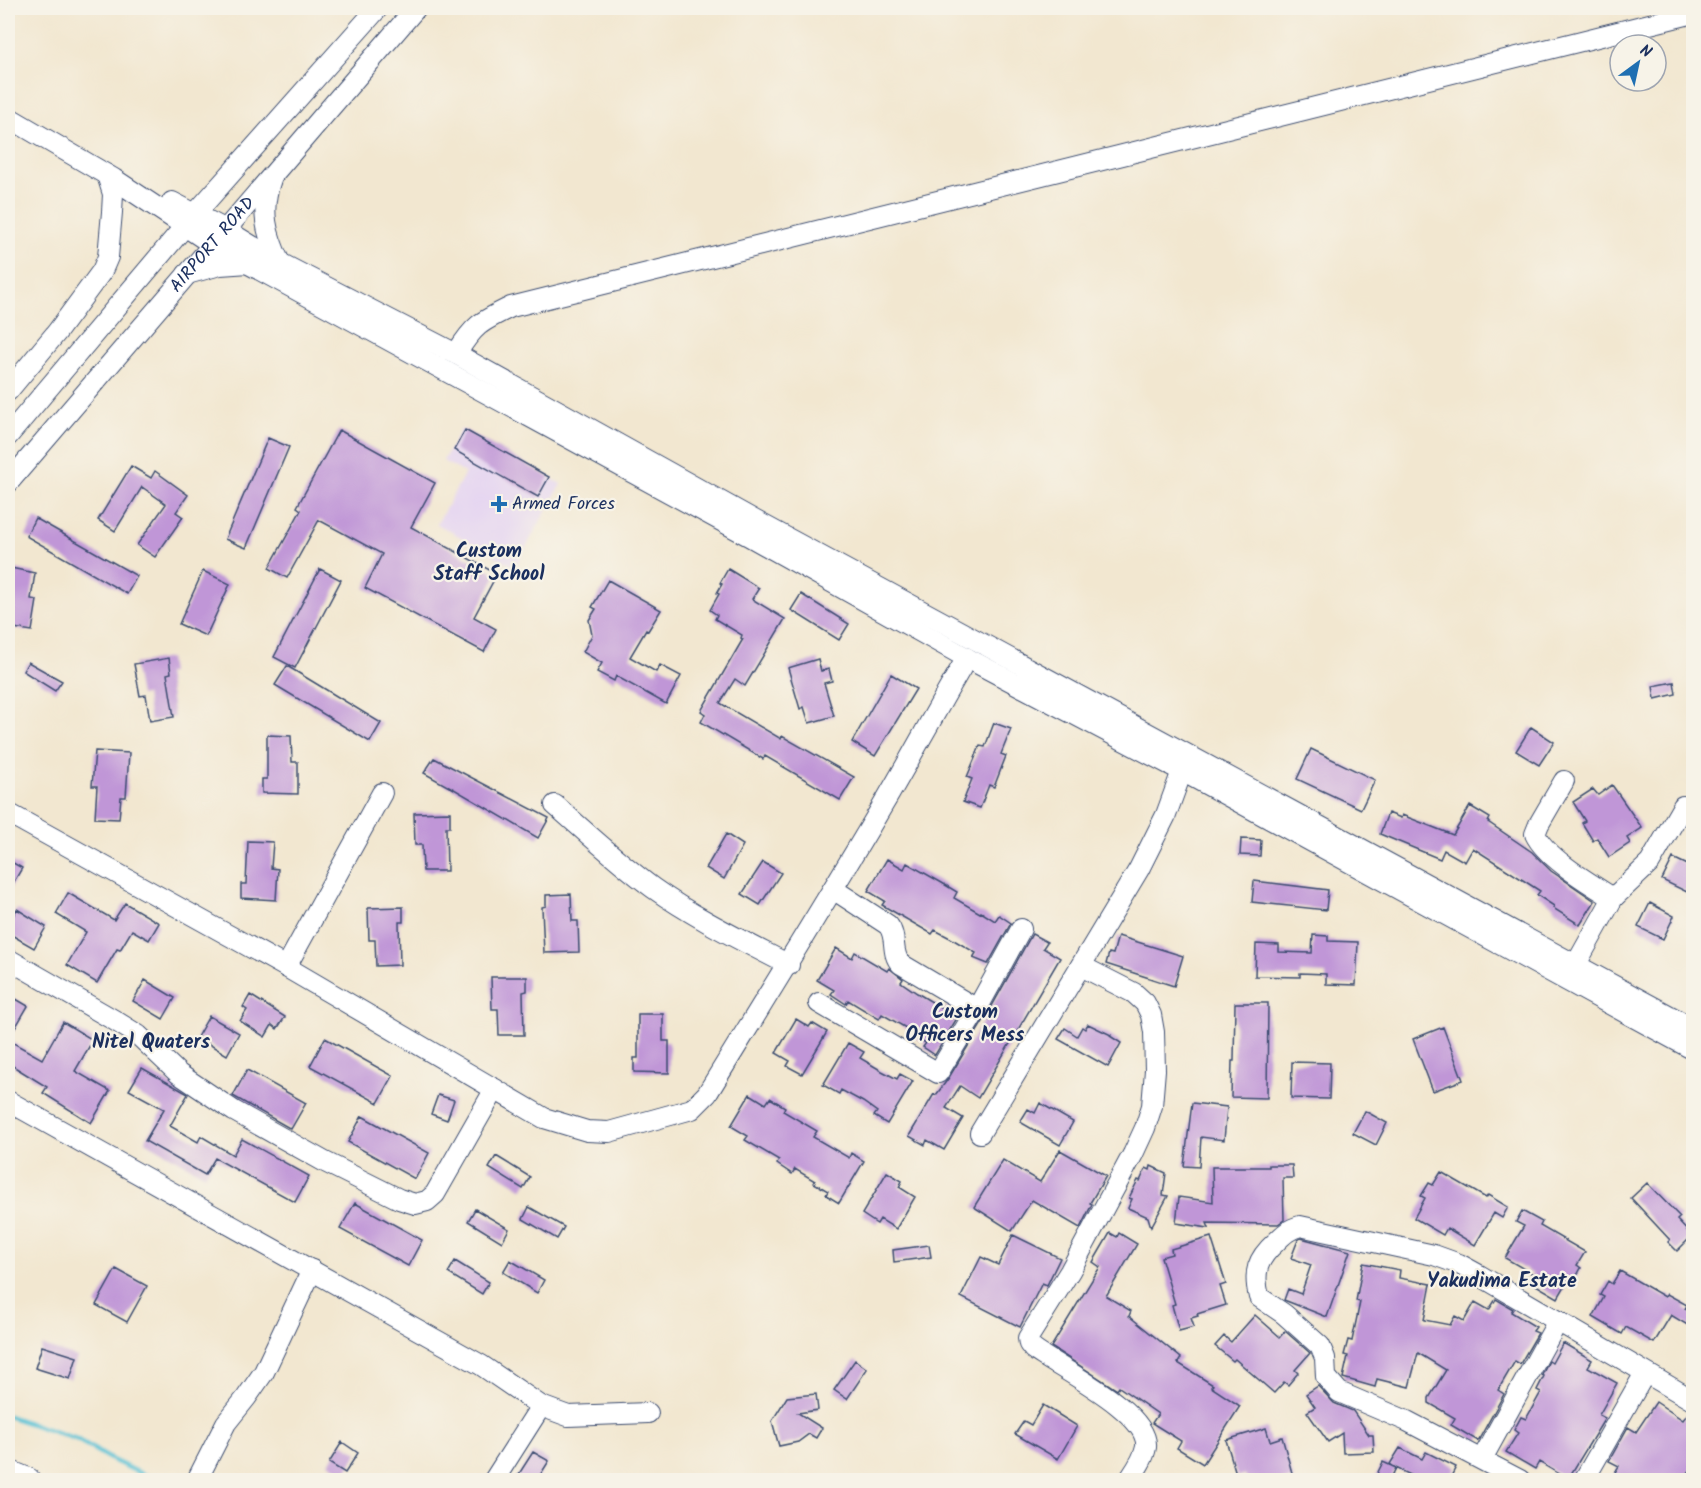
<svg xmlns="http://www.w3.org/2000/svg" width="1701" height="1488" font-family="Kalam,sans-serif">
	<rect width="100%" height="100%" fill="#f7f3e8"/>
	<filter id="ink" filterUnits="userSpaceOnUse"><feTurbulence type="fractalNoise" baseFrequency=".0167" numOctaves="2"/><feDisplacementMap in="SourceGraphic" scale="12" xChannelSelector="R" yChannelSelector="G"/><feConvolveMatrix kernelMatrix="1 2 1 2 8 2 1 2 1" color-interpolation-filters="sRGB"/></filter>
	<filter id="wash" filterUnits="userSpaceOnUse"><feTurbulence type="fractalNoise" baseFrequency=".008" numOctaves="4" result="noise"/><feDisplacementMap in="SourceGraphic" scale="24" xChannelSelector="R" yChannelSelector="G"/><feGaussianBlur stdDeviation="1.35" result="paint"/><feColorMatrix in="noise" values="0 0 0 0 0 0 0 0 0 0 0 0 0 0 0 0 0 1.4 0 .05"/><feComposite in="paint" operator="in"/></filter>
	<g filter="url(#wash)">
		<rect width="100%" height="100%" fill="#f2e7d0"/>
		<!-- built -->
		<path fill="#e4d3f2" d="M461,429l100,55 -46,83 -78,-43 28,-51 -22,-12z"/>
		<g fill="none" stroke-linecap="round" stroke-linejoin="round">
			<!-- stream -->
			<path stroke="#59c2d5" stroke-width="4.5" d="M8,1416l68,23 36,21 43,20"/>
		</g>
		<g id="blocks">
			<!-- building -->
			<path fill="#c096d7" d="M339,430l96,53 -24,44 86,47 -23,43 22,12 -12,23 -119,-64 17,-34 -63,-34 -32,58 -18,-10 32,-58 -4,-3z
				M465,430l84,47 -11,20 -84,-47z
				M268,438l21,9 -43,101 -21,-9z
				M131,466l20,12 4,-7 33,24 -12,17 7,5 -28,40 -18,-12 29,-41 -24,-17 -27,44 -17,-11z
				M35,518l102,58 -10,18 -101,-58z
				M11,568l24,5 -4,26 6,1 -5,31 -24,-4v-37z
				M320,569l21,11 -46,88 -21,-11z
				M728,569l31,19 -7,11 33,20 -40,67 -10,-7 -15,24 61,36 1,-3 72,41 -14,23 -75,-44 -2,3 -62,-37 4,-8 -4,-3 42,-72 -2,-1 1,-3 -27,-16 2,-4 -7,-5 9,-16 -2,-1 5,-9 -2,-1z
				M203,571l27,13 -24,52 -27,-12z
				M608,580l53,30 -13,21 -2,-1 -16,27 26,15 4,-7 21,11 -15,28 -50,-28 -2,5 -17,-9 5,-9 -19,-11 9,-17 -3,-15 7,-11 -4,-2z
				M801,594l48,30 -10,16 -48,-30z
				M169,658l2,15 -4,1 7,43 -24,4 -4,-26 -6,1 -6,-32z
				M818,659l3,12 8,-2 3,12 -8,2 10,33 -25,7 -5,-16 -4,2 -12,-41z
				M28,662l34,19 -7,10 -32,-20z
				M287,666l94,57 -11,19 -95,-57z
				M891,674l25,15 -41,67 -23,-14z
				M1674,682l2,12 -21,5 -2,-13z
				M994,723l17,6 -10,25 5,2 -12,31 -5,-2 -9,23 -17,-6 9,-23 -5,-2 13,-31 5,1z
				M1531,727l23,15 -15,23 -23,-14z
				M267,735l24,1 1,26h6v32l-36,-1v-14h5z
				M1311,749l64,31 -14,29 -64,-30z
				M95,751l34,2 -3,44h-5l-2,22 -24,-1 2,-32h-5z
				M434,758l115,60 -11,20 -89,-52v1l-25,-14z
				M1612,785l30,43 -15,10 3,5 -21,14 -12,-19 -4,3 -11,-18 3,-2 -12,-19 20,-13 5,6z
				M1470,806l20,12 -2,4 44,30 19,19 44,30 -15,24 -27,-17 1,-2 -17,-11 3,-4 -67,-43 -8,14 -21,-12 -4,9 -60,-25 8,-21 13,5 1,-3 51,20z
				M450,812v15h-4l1,44h-24l-1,-26h-7l-1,-32z
				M726,834l17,11 -19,34 -18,-11z
				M1241,839l20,1 -1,16 -20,-1z
				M248,841l25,1 -2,26 7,1 -2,31 -35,-2v-14h5z
				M1673,858l21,10v11l-7,13 -25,-12z
				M887,859l17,10 3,-6 35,20 15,9 -3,6 26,15 1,-1 14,9 4,-6 12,8 -23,41 -15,-6 3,-5 -24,-14 -17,-9 -3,4 -50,-29 3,-4 -17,-10z
				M8,860l14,8 -14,24z
				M763,862l18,11 -21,32 -18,-11z
				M1254,881l74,9 -2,20 -74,-8z
				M68,893l46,27 11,-17 34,20 -10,17 -17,-10 -12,20 -3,-1 -20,34 -30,-18 19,-33 -30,-18z
				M571,894l1,27h6l1,31 -35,1 -2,-46 4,-1v-11z
				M1650,903l24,13 -11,23 -25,-12z
				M403,907v15h-4l1,43 -24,1 -1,-26h-6l-1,-32z
				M17,909l29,18 -12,21 -26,-15v-9z
				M1032,934l15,8 -4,6 17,10 -82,140 -18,-12 -14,22 17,10 -19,32 -17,-10 -2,5 -16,-9 25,-42 2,1 12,-16 39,-64z
				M1313,935l15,1v5l30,1 -2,43 -30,-1v-10l-26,-1v4l-45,-1 1,-32 23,1v7l33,1z
				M1118,936l65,20 -9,30 -68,-22 3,-11 4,1z
				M836,948l16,10 3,-6 32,19 2,-3 14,11 -2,3 16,11 28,17 3,-4 12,7 -25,42 -12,-8 3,-4 -15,-8 2,-3 -31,-18 -3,5 -31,-19 -2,4 -15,-10 3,-4 -17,-10z
				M491,977h36v14l-4,1 1,43h-25l-1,-26h-6z
				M145,980l30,18 -12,21 -30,-18z
				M250,995l35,22 -8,12 -5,-4 -7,12 -25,-16 7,-11 -4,-3z
				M16,999l12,7 -20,34 34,19 21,-37 30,18 -18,31 35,20 -19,32 -48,-30 4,-6 -39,-24v-62l5,3z
				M1235,1003h33l-1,95 -36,-1 1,-36h2z
				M638,1014h25v27h6v32l-35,-1v-14h4z
				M209,1016l30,17 -12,22 -30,-18z
				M796,1019l13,8 3,-4 15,9 -25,42 -15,-8 3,-5 -14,-8z
				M1088,1024l23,11 -1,1 11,7 -13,24 -50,-28 7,-11 12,8 5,-9 3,2z
				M1443,1027l20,53 -30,11 -20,-52z
				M325,1038l68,38 -15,27 -68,-37z
				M848,1043l16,9 -4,6 22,13 15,8 3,-5 13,7 -26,43 -13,-8 3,-4 -14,-10 -22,-12 -2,4 -16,-9z
				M1292,1062l38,1 -1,36 -38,-1z
				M142,1068l46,26 -18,32 28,16 3,-6 32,19 9,-16 67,37 -14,26 -80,-44 -10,17 -60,-34 19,-32 -35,-19z
				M247,1070l59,33 -15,26 -58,-33z
				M750,1094l16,10 4,-6 15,9 -2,4 34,20 -4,6 36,21 2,-5 13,8 -25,42 -13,-8 2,-4 -14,-8 1,-2 -20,-12 -3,5 -15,-10 2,-4 -34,-20 3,-4 -17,-10z
				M438,1095l16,5 -7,20 -16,-6z
				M1040,1103l33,19 -13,23 -40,-23 8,-13 7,4z
				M1192,1103l35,4 -3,33 -23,-3 -2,30 -15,-1z
				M1365,1111l22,12 -11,22 -23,-12z
				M362,1116l67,37 -14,26 -67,-37z
				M1060,1150l46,26 -16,27 2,1 -12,24 -48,-28 -20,31 -38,-24 29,-47 37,22z
				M496,1156l34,21 -7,12 -34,-21z
				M1269,1165h23l1,13h-10l1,42 -6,4 -71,-1 2,5 -33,-5 3,-26 34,5 -1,-35h57z
				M1151,1166l15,7 -3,22 5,1 -17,31 -3,-10 -20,-9 4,-9 -3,-1 9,-18 2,1 6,-13 4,2z
				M887,1172l15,9 -3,6 16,10 -19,32 -16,-10 -3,5 -15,-10z
				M1441,1172l45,26 2,-3 20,12 -6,11 -8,-5 -19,32 -28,-17 -4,7 -29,-17 11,-20 -4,-2 8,-13 4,2z
				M1647,1183l33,34 -3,3 15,16 -15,15 -9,-9 2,-2 -39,-42z
				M355,1203l67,37 -14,26 -68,-37z
				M529,1207l35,20 -7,12 -34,-20z
				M475,1209l34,20 -7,13 -34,-21z
				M1522,1211l20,11 -2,4 45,26 -8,13 4,3 -7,13 -5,-2 -11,19 -29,-17 4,-7 -28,-16 19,-32 -8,-4z
				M1110,1233l7,4 2,-4 18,11 -31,52 25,15 -2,5 52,42 -3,5 35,22 -2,2 29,19 -37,58 -26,-16 4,-7 -29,-18 6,-9 -39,-27 -2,3 -66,-43 49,-80 -7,-5z
				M1013,1235l47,23 -13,27 -5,-2 -22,44 -59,-30 20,-40 17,8z
				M1211,1237l15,47 -6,2 6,19 -29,9 1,2 -7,2 3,9 -15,4 -7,-26 3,-1 -14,-47 11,-3 -1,-5z
				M1301,1238l49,13 -23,66 -43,-17 4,-11 13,5 10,-29 -20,-7 7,-18z
				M929,1245l2,12 -37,5 -1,-12z
				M510,1260l34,20 -7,13 -34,-21z
				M455,1261l34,21 -7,12 -34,-21z
				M1363,1263l37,7 -1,8 32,6 -7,36 26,5 5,-9 9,5 11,-19 14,8 7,-11 17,10 -2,3 25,15 -3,4 5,2 -18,31 -5,-3 -17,29 6,4 -26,47 -27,-16 4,-7 -26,-15v-5l17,-28 -28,-17 -9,34 -32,-8 -2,8 -32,-9 5,-22 -4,-1 4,-15 4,1 8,-39 -4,-1z
				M116,1269l31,17 -20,36 -31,-17z
				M1620,1271l45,26 2,-3 20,11 -2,4 9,5v15l-23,-14 -17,28 -28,-16 -4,7 -29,-17 11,-20 -4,-2 8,-14 4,3z
				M1255,1315l25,22 5,-6 25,22 -15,17 3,3 -10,12 -4,-3 -10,11 -39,-34 -2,2 -18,-15 9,-10 7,6z
				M1563,1343l29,17 -4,7 29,16 -18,32 6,3 -37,61 -29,-17 -4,7 -29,-17 12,-19 -4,-3 7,-13 5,2 15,-27 -4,-2 7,-14 -2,-1 7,-14 3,2z
				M42,1346l35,11 -7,22 -35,-11z
				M855,1360l12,9 -20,30 -13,-9z
				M1318,1386l16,17 19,8 16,24h4l1,17 -31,1 -1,-20 -14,9 -21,-30 8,-5 -9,-13z
				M816,1394l2,16 -20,3 24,15 -6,10 -7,-4 -11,8 -19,4 -7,-25 15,-24z
				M1656,1402l27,18 6,-8 5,1v52l-11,15h-73l9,-14 -10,-5 19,-34 8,5z
				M1043,1405l34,21 -19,33 -43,-25 9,-13 7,4z
				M1266,1428l4,13 12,-4 12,43h-47l-2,-6 -8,3 -11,-37z
				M342,1442l16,11 -13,20 -16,-10z
				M1400,1448l22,11 4,-7 30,15 -7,13h-28l-25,-12 -6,12h-16l9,-18 13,6 -6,-4z
				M533,1452l16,9 -12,19h-22z"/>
		</g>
	</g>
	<g filter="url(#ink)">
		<use href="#blocks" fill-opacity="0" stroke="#3b4b6f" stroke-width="1.5"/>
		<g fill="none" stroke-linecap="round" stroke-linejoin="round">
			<!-- minor casing -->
			<g stroke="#3b4b6f" stroke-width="22">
				<g id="minor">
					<path d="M8,117l106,62 98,65 537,292 218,122 215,113 512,279"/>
					<path d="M271,179c-11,31 -5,55 9,84"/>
					<path d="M172,202l54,28 54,33 176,91 300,167 938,508"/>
					<path d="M187,274l33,-9 29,-2"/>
					<path d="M456,354c18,-29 24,-32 55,-47l1183,-294"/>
					<path d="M8,391l49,-59 45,-61 6,-14 4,-45 1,-18 -6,-19"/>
					<path d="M8,436l187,-222 183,-206"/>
					<path id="s1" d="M8,483l408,-475"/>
					<path d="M1564,781l-25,43 -4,10c11,24 56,50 78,64"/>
					<path d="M555,805c32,28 64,58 98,83 42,30 90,53 136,77"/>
					<path d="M8,813l278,154 258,151 43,13 22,1 83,-23 15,-15c59,-96 119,-192 176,-289 29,-49 55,-99 84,-147"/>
					<path d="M833,889l55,36c10,12 2,28 13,39l76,45"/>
					<path d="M8,959l106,61 24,15 41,39 55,37 91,51 74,37 16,5 12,-3 8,-7 60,-105"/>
					<path d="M1081,966l53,27 11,10 6,12 3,17 1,38 -3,36 -7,22 -12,26 -63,117 -42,67 1,6 4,5c25,19 117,63 113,98 -2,12 -11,24 -17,33"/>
					<path d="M1575,966l38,-68 37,-35 33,-57"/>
					<path d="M286,967l96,-174"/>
					<path d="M819,1003l119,70 39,-64 44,-80"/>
					<path d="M8,1101l473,264 60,41 27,10 80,-3"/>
					<path d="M980,1133l159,-264 27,-54 16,-44"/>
					<path d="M1482,1459l76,-138"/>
					<path d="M197,1480l29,-57 20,-25 18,-26 48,-102"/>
					<path d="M494,1480l47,-74"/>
					<path d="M1520,1480l-113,-59 -68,-29 -13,-15 -1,-19 -5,-12 -36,-32 -25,-17c-6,-25 -2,-38 17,-55 7,-7 13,-13 24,-16l134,29 25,9 20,11 215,126"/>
					<path d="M1584,1480l61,-107"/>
				</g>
			</g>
			<!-- major casing -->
			<g stroke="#3b4b6f" stroke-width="26">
				<path id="major" d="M8,1472l20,8"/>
			</g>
			<!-- minor -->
			<use href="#minor" stroke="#fff" stroke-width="20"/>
			<!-- major -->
			<use href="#major" stroke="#fff" stroke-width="24"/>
		</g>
	</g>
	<!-- markers -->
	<path fill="#1f6fb2" stroke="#f7f3e8" stroke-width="2" d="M496 495h6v6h6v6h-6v6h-6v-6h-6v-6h6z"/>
	<g text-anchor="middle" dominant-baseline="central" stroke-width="4.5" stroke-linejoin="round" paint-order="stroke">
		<!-- street labels -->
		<g font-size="18" fill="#1b2f5e" stroke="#f7f3e8">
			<text stroke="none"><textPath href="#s1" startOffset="314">AIRPORT ROAD</textPath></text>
		</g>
		<!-- poi labels -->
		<g font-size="18" fill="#1b2f5e" stroke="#f7f3e8" text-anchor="start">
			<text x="512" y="504">Armed Forces</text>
		</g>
		<!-- neighbourhood labels -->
		<g font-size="20" font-weight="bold" fill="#1b2f5e" stroke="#f7f3e8">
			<text x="489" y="552">Custom<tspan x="489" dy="23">Staff School</tspan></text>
			<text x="965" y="1013">Custom<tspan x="965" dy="23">Officers Mess</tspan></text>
			<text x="151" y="1043">Nitel Quaters</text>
			<text x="1502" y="1282">Yakudima Estate</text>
		</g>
	</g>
	<!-- margin -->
	<rect width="1701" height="1488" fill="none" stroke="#f7f3e8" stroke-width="30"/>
	<!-- north arrow -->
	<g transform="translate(1638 63) rotate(33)"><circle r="28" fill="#f7f3e8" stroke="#9fa5b1" stroke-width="1.5"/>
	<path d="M0-4.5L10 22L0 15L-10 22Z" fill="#1f6fb2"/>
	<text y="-9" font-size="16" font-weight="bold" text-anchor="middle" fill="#1b2f5e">N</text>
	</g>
</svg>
